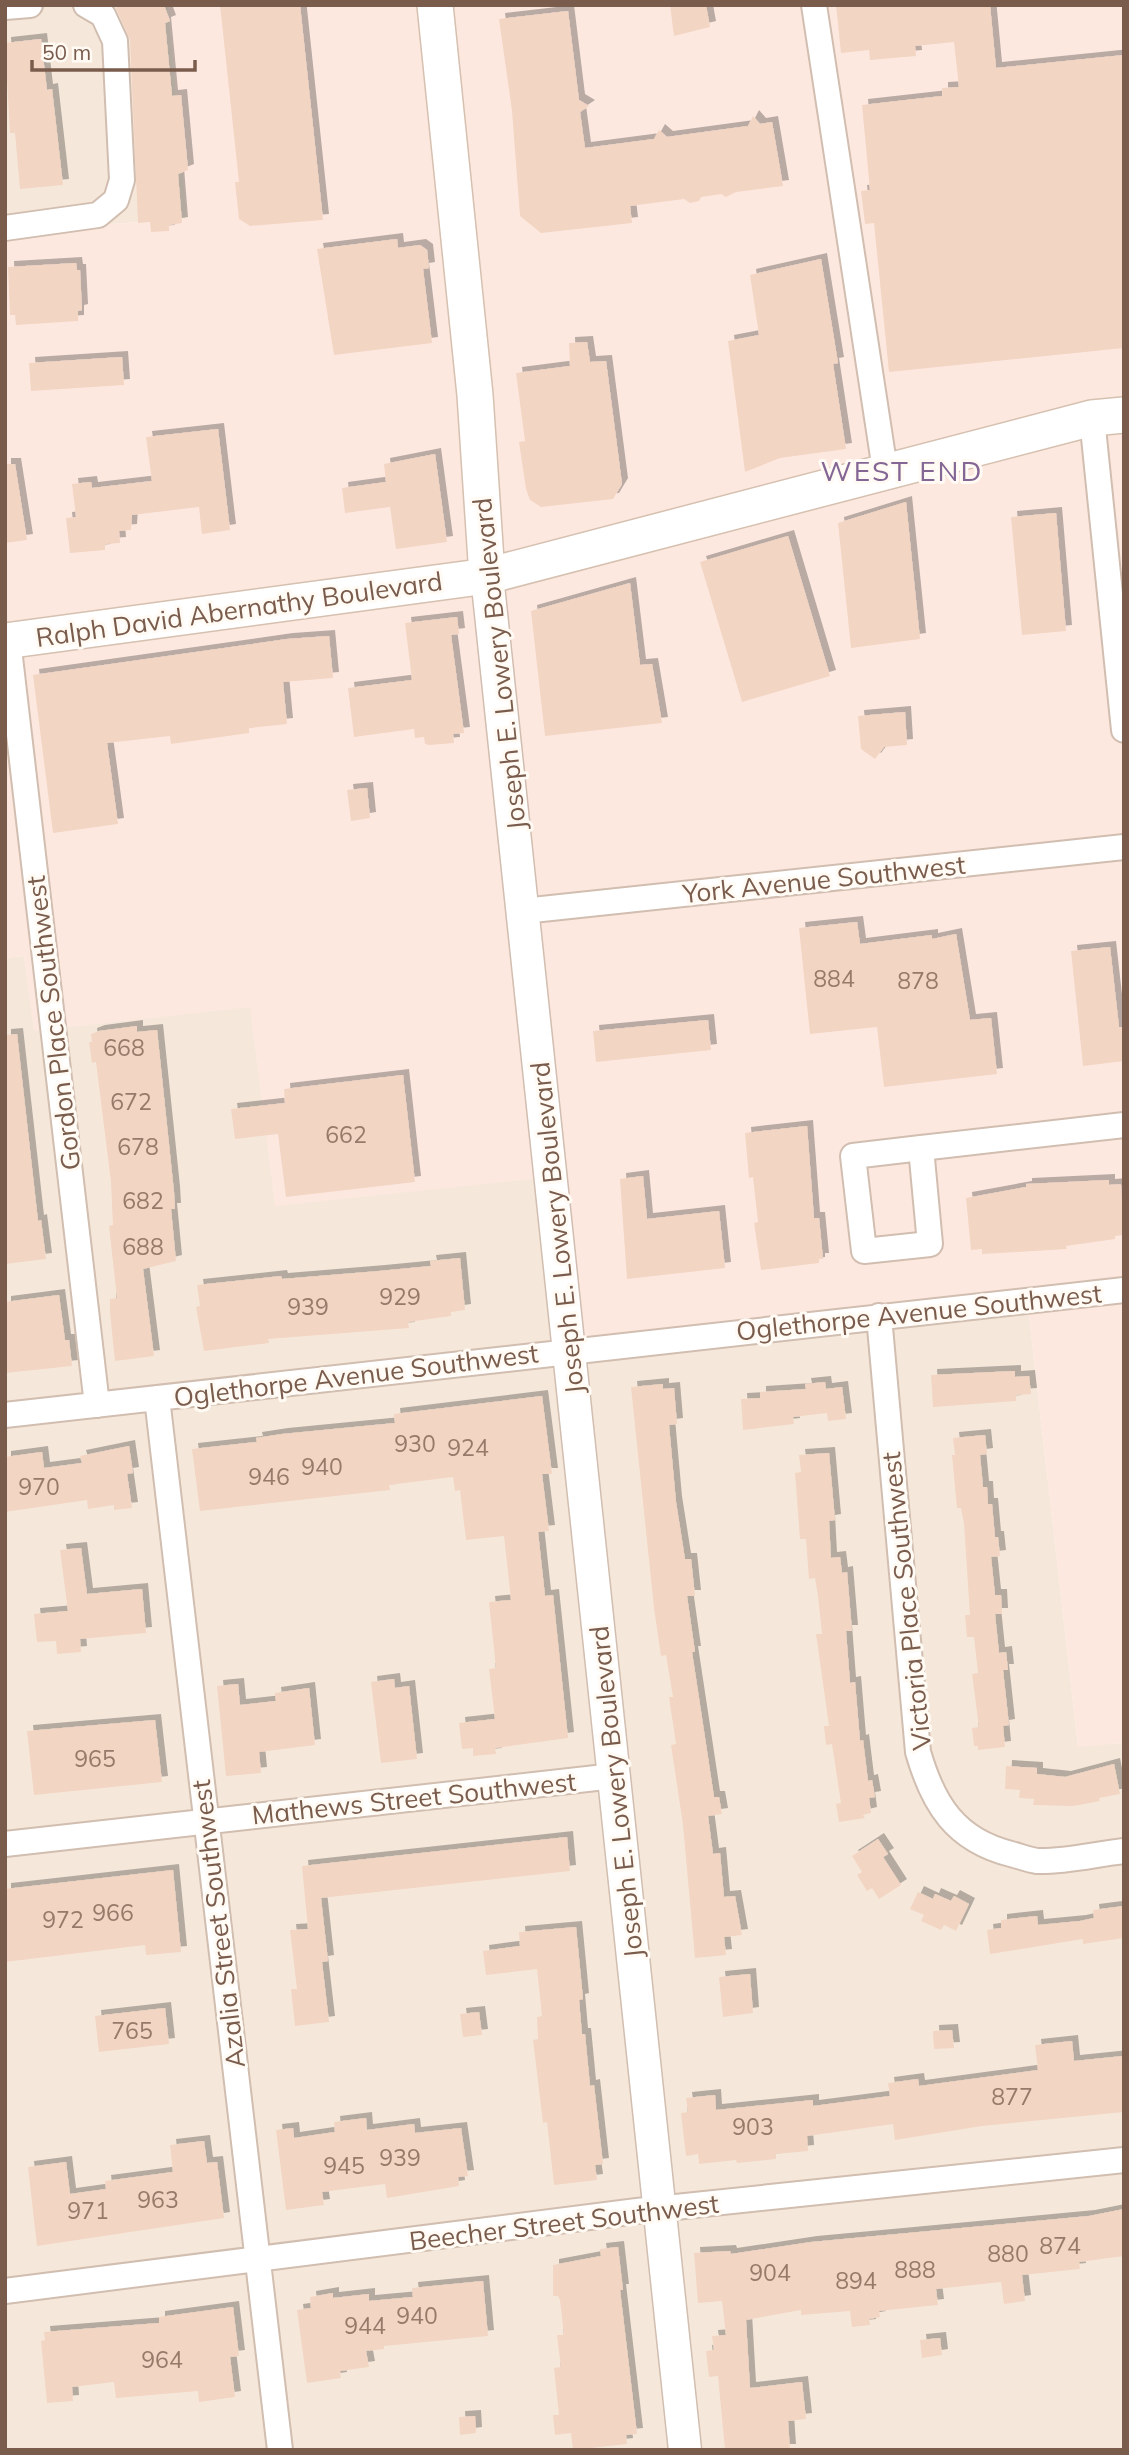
<svg xmlns="http://www.w3.org/2000/svg" width="1129" height="2455" font-family="Mulish,sans-serif">
	<defs>
		<filter id="shadow"><feDropShadow dx="6" dy="-6" stdDeviation="0" flood-color="#0004"/></filter>
	</defs>
	<rect width="100%" height="100%" fill="#fdf6ec"/>
	<!-- residential -->
	<path fill="#f5e8da" d="M5,5h163l19,214 -182,12z
		M24,956l11,74 215,-24 290,171 488,130 50,439 46,-3v707h-1119v-1492z"/>
	<!-- commercial -->
	<path fill="#fde8e0" d="M168,5h956v1738l-46,4 -50,-440 -472,50 -16,-179 -265,28 -25,-199 -216,24 -10,-75 -19,2v-727l182,-12z"/>
	<!-- building -->
	<path fill="#f3d5c3" filter="url(#shadow)" d="M122,5h42l6,16 -5,2 7,73 9,-1 7,75 -10,4 4,49 -13,2v6l-18,1 -1,-10 -12,1 -8,-183 -14,-32z
		M220,5h80l23,215 -73,6 -11,-7 -4,-37h4z
		M670,5h36l4,22 -36,9z
		M836,5h154l6,63 128,-13v293l-235,24 -15,-149 -9,1 -4,-33 9,-1 -8,-85 80,-9v-8l17,-1 -5,-45 -39,4 1,10 -46,4 -1,-10 -28,3z
		M568,11l11,89 10,6 -9,6 5,36 69,-9 5,-9 8,7 81,-11 5,-10 7,8 12,-2 11,64 -47,6 -10,5 -5,-3 -20,3 -2,4 -9,2 -6,-4 -54,7 2,17 -91,10 -21,-17 -8,-105 -13,-92z
		M41,39l6,51 5,-1 11,96 -43,4 -5,-56h-5l-5,-90z
		M397,239l1,9 22,-3 7,5 2,18 -6,1 9,74 -98,12 -17,-106z
		M821,259l17,104 -5,1 13,85 -66,9 -35,14 -17,-131 31,-6 -9,-60z
		M76,263l1,7h3l2,40 -4,1v10l-62,4 -1,-10h-5l-2,-48z
		M587,342l3,20 16,-1 16,123 -9,15 -72,8 -11,-7 -4,-11 -7,-47 6,-1 -9,-68 54,-7 -1,-23z
		M122,357l2,28 -93,6 -2,-28z
		M218,429l12,101 -28,4 -3,-27 -67,8 -1,15 -12,1 1,12 -15,1v6l-35,3 -4,-35 10,-1 -4,-33 19,-2 1,6 60,-7 -6,-44z
		M435,454l12,88 -51,7 -6,-42 -45,6 -3,-25 44,-6 -2,-18z
		M5,464h10l12,76 -22,3z
		M906,502l14,137 -69,9 -13,-125z
		M1056,513l10,118 -44,4 -11,-118z
		M788,536l42,140 -88,26 -42,-140z
		M630,583l10,82 12,-1 10,59 -117,13 -14,-125z
		M457,617l2,17 -8,1 13,98 -11,1 1,9 -25,2 -4,-1 -1,-7 -9,1 -1,-9 -60,8 -6,-49 64,-8 -7,-57z
		M329,636l4,42 -50,4 4,42 -38,4v5l-78,11 -1,-8 -63,7 11,81 -65,9 -20,-158 254,-36z
		M905,712l2,33 -23,2 -9,12 -14,-10 -3,-33z
		M367,788l3,30 -19,3 -4,-31z
		M857,922l3,22 72,-9v4l24,-5 14,86 21,-2 6,56 -113,13 -7,-60 -67,7 -11,-106z
		M1110,947l9,80h5v34l-41,5 -12,-115z
		M708,1020l3,30 -115,12 -3,-31z
		M137,1026v6l20,-2 17,162 1,17h-4l5,52 -33,8 11,87 -39,5 -5,-48v-14l7,-1 -8,-72 4,-1 -2,-43 -15,-120 -4,1 -3,-21h3l-1,-8 8,-3z
		M17,1034l21,187 3,-1 5,39 -41,5v-229z
		M403,1075l12,107 -129,15 -8,-63 -43,5 -4,-30 54,-6 -1,-14z
		M807,1126l7,92h5l4,41h-4v4l-58,7 -7,-47 4,-1 -5,-45 -4,1 -4,-45z
		M643,1176l4,43 72,-8 6,57 -98,11 -7,-100z
		M1109,1180v5l12,-1 3,51 -9,1v3l-49,7 1,3 -85,5v-5l-11,1 -5,-52 60,-11v-3z
		M460,1258l5,52 -14,2v4l-43,6 1,6 -141,11 1,4 -65,8 -8,-44 4,-1 -3,-21 84,-9 1,3 97,-8 52,-5 -1,-5z
		M59,1295l6,45h4l3,26 -67,7v-71z
		M1015,1371v6l14,-1 2,18 -15,1v6l-83,6 -2,-32z
		M825,1382l1,7 16,-2 4,32 -18,2 -1,-8 -34,4 1,7 -51,6 -2,-31 19,-1v-6l46,-3 -1,-5z
		M663,1384v5l11,-1 3,36 -8,1 7,77 9,57h6l4,37h-8l8,56h-3l22,145h5l3,17 -14,2 5,38 7,-1 4,44 11,-1 7,39 -18,2 2,18 -31,3 -12,-133 -12,-80 5,-1 -7,-47h4l-7,-42 -5,1 -7,-48 -23,-221z
		M542,1396l10,78h-10l7,57 -11,1 7,64 8,-1 15,143 -73,10 1,6 -23,2v-8l-11,1 -3,-26 36,-4 -6,-50 7,-1 -7,-66 22,-2 -7,-64 -38,4 -6,-50 -5,1 -2,-14 -64,8 1,5 -190,21 -8,-62 65,-7 -1,-4 26,-4 113,-11 -1,-9z
		M985,1435l2,19 -7,1 3,32h4l1,17h4l3,33h3l2,19 -9,1 4,38h6l1,19h-7l4,39 7,-1 2,18h-5l6,55 -6,1 2,21 -27,3v-4h-4l-2,-18 7,-1 -7,-53 6,-1 -4,-36h-7l-2,-22h5l-6,-91 -3,-16h-4l-5,-53h3l-2,-17z
		M129,1446l4,27 -6,1 5,34 -18,2v-5l-26,4 -1,-9 -82,12v-55l37,-5 2,16 38,-5 -2,-7z
		M829,1453l6,67 -6,1 2,37 9,-1 2,16 5,-1 5,59h-6l4,52 5,-1 5,59 3,-1 5,41 4,-1 3,17 -6,1 2,15 -8,2 2,3 -26,4 -3,-18 5,-1 -9,-59 -6,1 -2,-19h5l-13,-92h6l-4,-38 -3,-18 -6,1 -3,-40h-6l-5,-66 6,-1 -2,-17z
		M81,1548l6,46 55,-5 4,44 -66,6 1,13 -24,2 -1,-13 -19,1 -3,-28 34,-3 -8,-61z
		M394,1679l1,9 14,-2 8,73 -36,4 -10,-81z
		M238,1684l2,21 36,-4 -1,-8 34,-5 6,57 -56,7 2,21 -35,3 -9,-90z
		M155,1720l7,62 -128,13 -7,-64z
		M1114,1764l6,30 -21,4 1,3 -26,5 -41,-1 1,-6 -15,-1 1,-8 -15,-1 1,-23 31,2v6l28,3z
		M567,1837l3,34 -249,27 7,63 -6,1 7,60 -34,4 -4,-37h6l-7,-59 18,-1 -6,-63z
		M878,1839l10,15 -5,3 18,28 -22,14 -7,-11 -5,3 -10,-16 5,-3 -10,-16z
		M173,1870l8,82 -35,3 -1,-10 -140,17v-73z
		M918,1892l15,7 2,-5 16,7 3,-5 15,8 -13,27 -12,-6 -3,5 -20,-9 3,-6 -14,-6z
		M1124,1906v32l-41,6v-5l-93,15 -3,-24 14,-2v-8l36,-4 1,9 42,-4 14,-3 -1,-8z
		M576,1927l7,72 -4,1 3,34h3l5,52 4,-1 9,79 -8,1 2,15 -43,5 -7,-63 -4,1 -10,-83 5,-1 -1,-22 5,-1 -5,-47 -51,6 -3,-24 37,-5 -1,-14z
		M750,1974l3,39 -30,4 -4,-40z
		M165,2008l4,36 -70,8 -4,-36z
		M479,2012l3,23 -19,2 -3,-23z
		M952,2030l2,18 -20,1 -1,-18z
		M1072,2041l2,20 49,-5 1,56 -142,14 -87,14 -2,-16 -86,12 1,15 -32,3v5l-39,4 -1,-3 -37,4 -1,-10 -12,2 -5,-43 7,-1 -2,-14 29,-3 1,15 97,-10v6l77,-10 -2,-13 30,-4 1,7 119,-16 -3,-25z
		M366,2118l1,12 47,-6 1,9 46,-5 7,48 -10,1 1,9 -72,12 -2,-14 -63,8 2,13 -38,5 -10,-80 17,-2 1,10 41,-6 -1,-10z
		M204,2141l3,22 10,-1 7,56 -187,28 -9,-79 38,-5 4,32 36,-5 -1,-8 68,-9 -3,-27z
		M1124,2209v47l-45,6 1,7 -58,6 3,26 -21,3 -3,-22 -65,7 2,16 -59,6 1,6 -11,2 1,6 -18,2 -2,-16 -49,4v-5l-55,10 4,68 52,-6 4,37 -18,2 2,29h-65l-7,-74 -9,1 -3,-26 8,-1 -2,-14 14,-1 -4,-34 -24,2 -4,-50 36,-2 1,3 80,-12 278,-26z
		M618,2247l5,43h-3l17,144 -11,1 1,9 -54,6 -2,-17 -16,2 -2,-20h6l-5,-47 7,-1 -4,-32h7l-4,-35 -2,-4h-5v-31l48,-9 -1,-7z
		M483,2281l5,55 -104,10v3l-18,2 3,16 -29,4 1,7 -34,5 -10,-73 14,-2 -1,-11 23,-4v5l36,-4v7l44,-4 -1,-9z
		M233,2307l6,49 -9,1 5,40 -36,5 -1,-11 -82,7 -2,-16 -42,5 1,14 -26,2 -6,-62 4,-1 -1,-8 115,-9v-6z
		M940,2338l2,17 -20,3 -2,-18z
		M475,2416l1,17 -16,2 -1,-18z"/>
	<g fill="none" stroke-linecap="round" stroke-linejoin="round">
		<!-- minor casing -->
		<g stroke="#d1beb0" stroke-width="28">
			<path id="minor" d="M814,5l71,465
				M5,7l25,-2
				M5,228l93,-13 18,-15 6,-20 -7,-139 -12,-26 -17,-10
				M1092,418l32,312
				M8,640l89,765
				M523,911l601,-64
				M921,1148l9,96 -66,7 -11,-95z
				M921,1148l203,-23
				M879,1316l39,436c15,52 37,88 93,102 8,2 18,6 26,7 28,1 59,-7 87,-10
				M157,1398l123,1052
				M5,1415l1119,-125
				M5,1844l609,-68
				M5,2291l632,-80 487,-51"/>
		</g>
		<!-- tertiary casing -->
		<g stroke="#d1beb0" stroke-width="35">
			<path id="tertiary" d="M487,576l198,1874"/>
		</g>
		<!-- secondary casing -->
		<g stroke="#d6c0b0" stroke-width="38">
			<path id="secondary" d="M435,5l40,390 12,181
				M5,641l482,-65 605,-158 32,-3"/>
		</g>
		<!-- minor -->
		<use href="#minor" stroke="#fff" stroke-width="24"/>
		<!-- tertiary -->
		<use href="#tertiary" stroke="#fff" stroke-width="32"/>
		<!-- secondary -->
		<use href="#secondary" stroke="#fff" stroke-width="35"/>
	</g>
	<g text-anchor="middle" dominant-baseline="central" stroke-width="6" stroke-linejoin="round" paint-order="stroke">
		<!-- number labels -->
		<g font-size="23" fill="#987a6a">
			<text x="834" y="978">884</text>
			<text x="918" y="980">878</text>
			<text x="124" y="1047">668</text>
			<text x="131" y="1101">672</text>
			<text x="346" y="1134">662</text>
			<text x="138" y="1146">678</text>
			<text x="143" y="1200">682</text>
			<text x="143" y="1246">688</text>
			<text x="400" y="1296">929</text>
			<text x="308" y="1306">939</text>
			<text x="415" y="1443">930</text>
			<text x="468" y="1447">924</text>
			<text x="322" y="1466">940</text>
			<text x="269" y="1476">946</text>
			<text x="39" y="1486">970</text>
			<text x="95" y="1758">965</text>
			<text x="113" y="1912">966</text>
			<text x="63" y="1919">972</text>
			<text x="132" y="2030">765</text>
			<text x="1012" y="2096">877</text>
			<text x="753" y="2126">903</text>
			<text x="400" y="2157">939</text>
			<text x="344" y="2165">945</text>
			<text x="158" y="2199">963</text>
			<text x="88" y="2210">971</text>
			<text x="1060" y="2245">874</text>
			<text x="1008" y="2253">880</text>
			<text x="915" y="2269">888</text>
			<text x="770" y="2272">904</text>
			<text x="856" y="2280">894</text>
			<text x="417" y="2315">940</text>
			<text x="365" y="2325">944</text>
			<text x="162" y="2359">964</text>
		</g>
		<!-- street labels -->
		<g font-size="26" fill="#7a5c4d" stroke="#fffaf3">
			<text transform="translate(239 609) rotate(-8)">Ralph David Abernathy Boulevard</text>
			<text transform="translate(499 664) rotate(-96)">Joseph E. Lowery Boulevard</text>
			<text transform="translate(824 879) rotate(-6)">York Avenue Southwest</text>
			<text transform="translate(53 1023) rotate(-97)">Gordon Place Southwest</text>
			<text transform="translate(557 1228) rotate(-96)">Joseph E. Lowery Boulevard</text>
			<text transform="translate(919 1312) rotate(-6)">Oglethorpe Avenue Southwest</text>
			<text transform="translate(356 1375) rotate(-7)">Oglethorpe Avenue Southwest</text>
			<text transform="translate(906 1601) rotate(-96)">Victoria Place Southwest</text>
			<text transform="translate(616 1792) rotate(-96)">Joseph E. Lowery Boulevard</text>
			<text transform="translate(414 1798) rotate(-6)">Mathews Street Southwest</text>
			<text transform="translate(218 1924) rotate(-97)">Azalia Street Southwest</text>
			<text transform="translate(564 2222) rotate(-7)">Beecher Street Southwest</text>
		</g>
		<!-- neighbourhood labels -->
		<g font-size="28" letter-spacing="2" fill="#846695" stroke="#fffaf3">
			<text x="902" y="470">WEST END</text>
		</g>
	</g>
	<!-- border -->
	<rect width="1129" height="2455" fill="none" stroke="#7a5c4d" stroke-width="14"/>
	<!-- scale -->
	<path d="M32 60v10h163v-10" fill="none" stroke="#7a5c4d" stroke-width="3.5"/>
	<text x="42" y="60" font-size="21" fill="#7a5c4d" stroke="#fffaf3" stroke-width="5" paint-order="stroke">50 m</text>
</svg>
